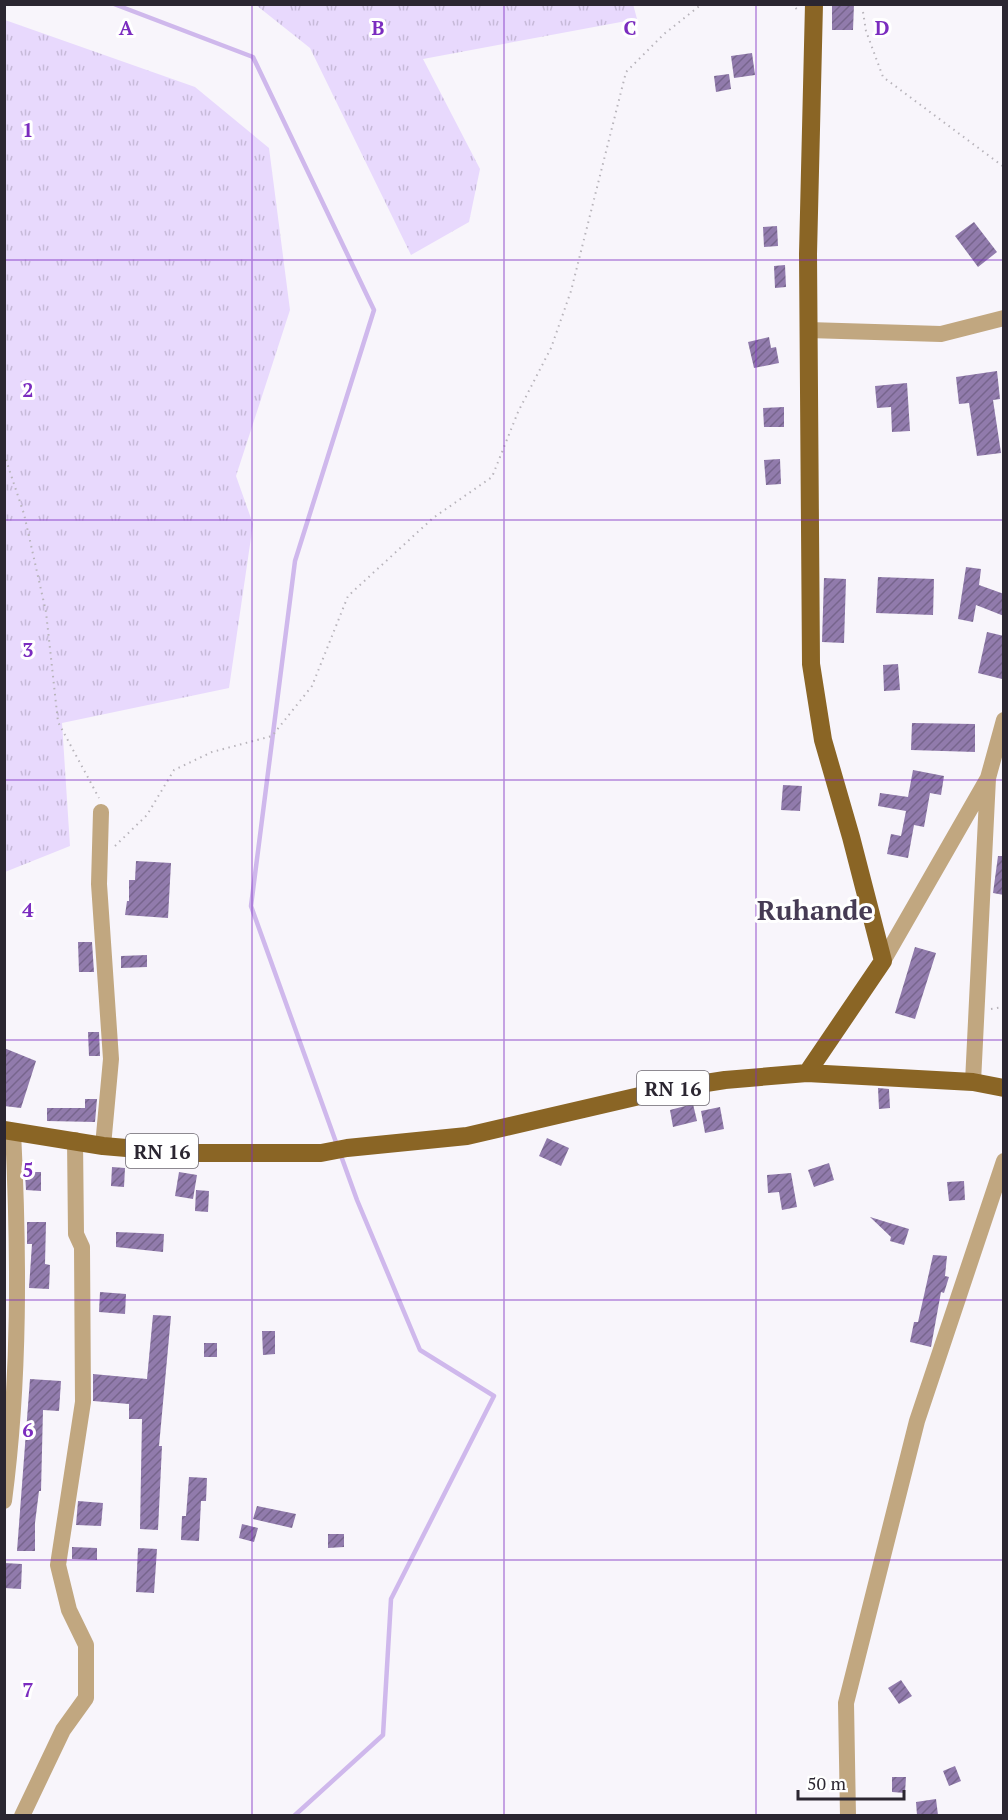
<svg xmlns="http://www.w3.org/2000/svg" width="1008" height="1820" font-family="'PT Serif',serif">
	<defs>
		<pattern id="grass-tufts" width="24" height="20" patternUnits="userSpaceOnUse" patternTransform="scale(1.5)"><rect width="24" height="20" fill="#e8d9fd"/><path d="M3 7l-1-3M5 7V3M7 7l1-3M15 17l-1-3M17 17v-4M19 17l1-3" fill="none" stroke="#c7bad9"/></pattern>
		<pattern id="building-hatch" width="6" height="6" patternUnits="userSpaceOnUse" patternTransform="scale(1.5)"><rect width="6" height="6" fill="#917bac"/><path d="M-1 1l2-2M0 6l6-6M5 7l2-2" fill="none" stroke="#77658d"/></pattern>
	</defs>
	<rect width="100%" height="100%" fill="#f8f5fb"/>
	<!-- grass -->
	<path fill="url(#grass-tufts)" d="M633,4l4,15 -214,40 57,110 -11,53 -58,33 -101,-207 -54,-43z
		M5,20l190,67 74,61 21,162 -54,166 17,48 -24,164 -167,35 8,123 -65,26z"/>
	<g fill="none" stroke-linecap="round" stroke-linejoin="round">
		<!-- stream -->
		<path stroke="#cfb8ec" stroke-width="4.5" d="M114,4l139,53 121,253 -79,251 -44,345 86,239
			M294,1816l89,-81 8,-136 103,-203 -74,-46 -63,-150 -17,-47"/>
	</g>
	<!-- building -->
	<path fill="url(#building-hatch)" d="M832,4h22l-1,26h-21z
		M752,53l3,22 -21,3 -3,-22z
		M729,74l2,15 -15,3 -2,-16z
		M974,222l23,30 -19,15 -23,-31z
		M777,226l1,20 -14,1 -1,-20z
		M785,265l1,22 -11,1 -1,-22z
		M769,337l2,11 5,-1 3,16 -25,5 -6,-26z
		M997,371l3,28 -7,1 8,53 -24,3 -8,-53 -10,1 -3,-27z
		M907,383l3,48 -18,1 -1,-25 -14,1 -2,-22z
		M784,407v20h-20l-1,-19z
		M780,459l1,25 -15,1 -2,-25z
		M966,567l15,2 -2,16 25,9v22l-28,-11 -3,17 -15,-3z
		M878,577l56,2 -1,36 -57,-2z
		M824,578l22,1 -2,64 -22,-1z
		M987,632l17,4 -2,43 -24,-6z
		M898,664l2,26 -16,1 -1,-26z
		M912,723l63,1v28l-64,-2z
		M913,770l31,6 -3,19 -11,-2 -6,34 -10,-2 -6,33 -21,-4 4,-20 10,2 5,-25 -28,-5 2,-13 28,4z
		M783,785l19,1 -2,25 -19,-1z
		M998,856h6v39l-11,-2z
		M136,861l35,2 -3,55 -43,-3 2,-14h2v-21h6z
		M78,942h14l2,30h-15z
		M915,947l21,6 -21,66 -20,-6z
		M147,955v12l-26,1v-12z
		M88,1032h11l1,24h-11z
		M4,1048l32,13 -15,47 -17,-2z
		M878,1088l11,1 1,19 -11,1z
		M85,1099h12l-2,23 -48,-1v-13h38z
		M693,1104l4,17 -24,6 -3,-17z
		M720,1107l4,22 -19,4 -4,-22z
		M547,1138l22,10 -8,18 -22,-10z
		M829,1163l5,17 -20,7 -6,-17z
		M112,1167l13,1 -1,19 -13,-1z
		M25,1172h16v19l-15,-1z
		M179,1172l18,3 -4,24 -18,-3z
		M791,1173l6,34 -15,3 -3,-18 -11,1 -1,-18z
		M964,1181l1,19 -16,1 -2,-19z
		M196,1190l13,1 -1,21 -13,-1z
		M870,1217l39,12 -5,16 -14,-4 1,-4z
		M27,1222h19l-1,42 5,1 -1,24 -20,-1 3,-44h-5z
		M116,1232l48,2 -1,18 -47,-5z
		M933,1255l14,1 -2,20 4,1 -5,16 -3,-1 -10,55 -21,-5 4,-20h4z
		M100,1292l26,2 -1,20 -26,-2z
		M153,1315l18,1 -12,130h3l-4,84 -18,-1 2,-110h-13v-15l-36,-3v-27l54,5z
		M262,1331h13v23l-12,1z
		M204,1343h13v14h-13z
		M30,1379l31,2 -2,30 -16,-1 -2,81h-2l-4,32v28h-18z
		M189,1477l18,1 -1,23h-5l-2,40 -18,-1 1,-24h4z
		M78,1501l25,2 -2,23 -25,-1z
		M257,1506l39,8 -4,14 -39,-9z
		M242,1524l16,4 -4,14 -15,-4z
		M328,1534h16v13l-16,1z
		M72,1547l25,1v12l-25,-1z
		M138,1548l19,1 -3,44 -18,-1z
		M4,1563l18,1 -1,25 -17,-1z
		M901,1680l11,16 -13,8 -11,-16z
		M955,1766l6,15 -12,5 -6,-15z
		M892,1777h14l-1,16 -13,-1z
		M936,1799l2,16h-21l-1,-13z"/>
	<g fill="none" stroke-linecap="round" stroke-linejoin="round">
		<!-- path -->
		<path stroke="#b8b4bb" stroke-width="2" stroke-dasharray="1.5 4.5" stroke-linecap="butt" d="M791,4l7,6
			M863,12l3,19 17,46 121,90
			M4,454l20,60 22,98 12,110 41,76
			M115,846l32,-31 27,-45 38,-18 60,-16 40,-50 36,-90 85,-78 59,-41 26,-65 33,-64 20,-57 55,-219 38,-38 38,-30
			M991,1009l13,-2"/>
		<!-- minor -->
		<path stroke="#c1a780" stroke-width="16" d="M808,330l133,4 63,-16
			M101,812l-2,72 12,175 -8,87
			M883,961l105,-183 16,-58
			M973,1082l15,-304
			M4,1501c16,-122 15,-247 9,-370
			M22,1816l41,-86 23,-32v-53l-17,-35 -11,-45 25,-163 -1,-155 -6,-13 -1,-94
			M848,1816l-2,-113 71,-282 87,-260"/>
		<!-- major -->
		<path stroke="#8a6525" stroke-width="18" d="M807,1073l76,-112 -32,-124 -28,-97 -12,-76 -3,-410 6,-250
			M4,1130l99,16 82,7h136l26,-5 120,-12 207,-48 51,-8 82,-7 166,9 31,6"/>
	</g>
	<!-- grid -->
	<path fill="none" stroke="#7b2cbf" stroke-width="1.5" stroke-opacity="0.55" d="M252,4v1812M504,4v1812M756,4v1812M4,260h1000M4,520h1000M4,780h1000M4,1040h1000M4,1300h1000M4,1560h1000"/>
	<g text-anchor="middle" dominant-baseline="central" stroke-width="6" stroke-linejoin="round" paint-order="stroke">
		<!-- shield labels -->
		<g fill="#fff" stroke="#6b676f" stroke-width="1.5">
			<rect x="637" y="1071" width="72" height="34" rx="4.5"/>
			<rect x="126" y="1134" width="72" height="34" rx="4.5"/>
		</g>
		<g font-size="20" font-weight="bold" fill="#2b2631">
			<text x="673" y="1088">RN 16</text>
			<text x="162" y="1151">RN 16</text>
		</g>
		<!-- district labels -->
		<g font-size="27" font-weight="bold" fill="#463b54" stroke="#fff">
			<text x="815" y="910">Ruhande</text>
		</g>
	</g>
	<g font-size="20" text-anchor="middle" font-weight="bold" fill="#7b2cbf" stroke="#fff" stroke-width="6" stroke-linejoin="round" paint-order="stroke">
		<text x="126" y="35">A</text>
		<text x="378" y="35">B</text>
		<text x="630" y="35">C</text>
		<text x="882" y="35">D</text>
		<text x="28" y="137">1</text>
		<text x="28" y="397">2</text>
		<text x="28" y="657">3</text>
		<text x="28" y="917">4</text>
		<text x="28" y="1177">5</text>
		<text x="28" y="1437">6</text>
		<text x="28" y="1697">7</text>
	</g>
	<!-- border -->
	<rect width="1008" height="1820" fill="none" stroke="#2b2631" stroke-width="12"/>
	<!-- scale -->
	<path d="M798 1790v9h106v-9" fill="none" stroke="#2b2631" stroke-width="3"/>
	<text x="807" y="1790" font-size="18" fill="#2b2631" stroke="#ffffff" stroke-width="4.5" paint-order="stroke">50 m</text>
</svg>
